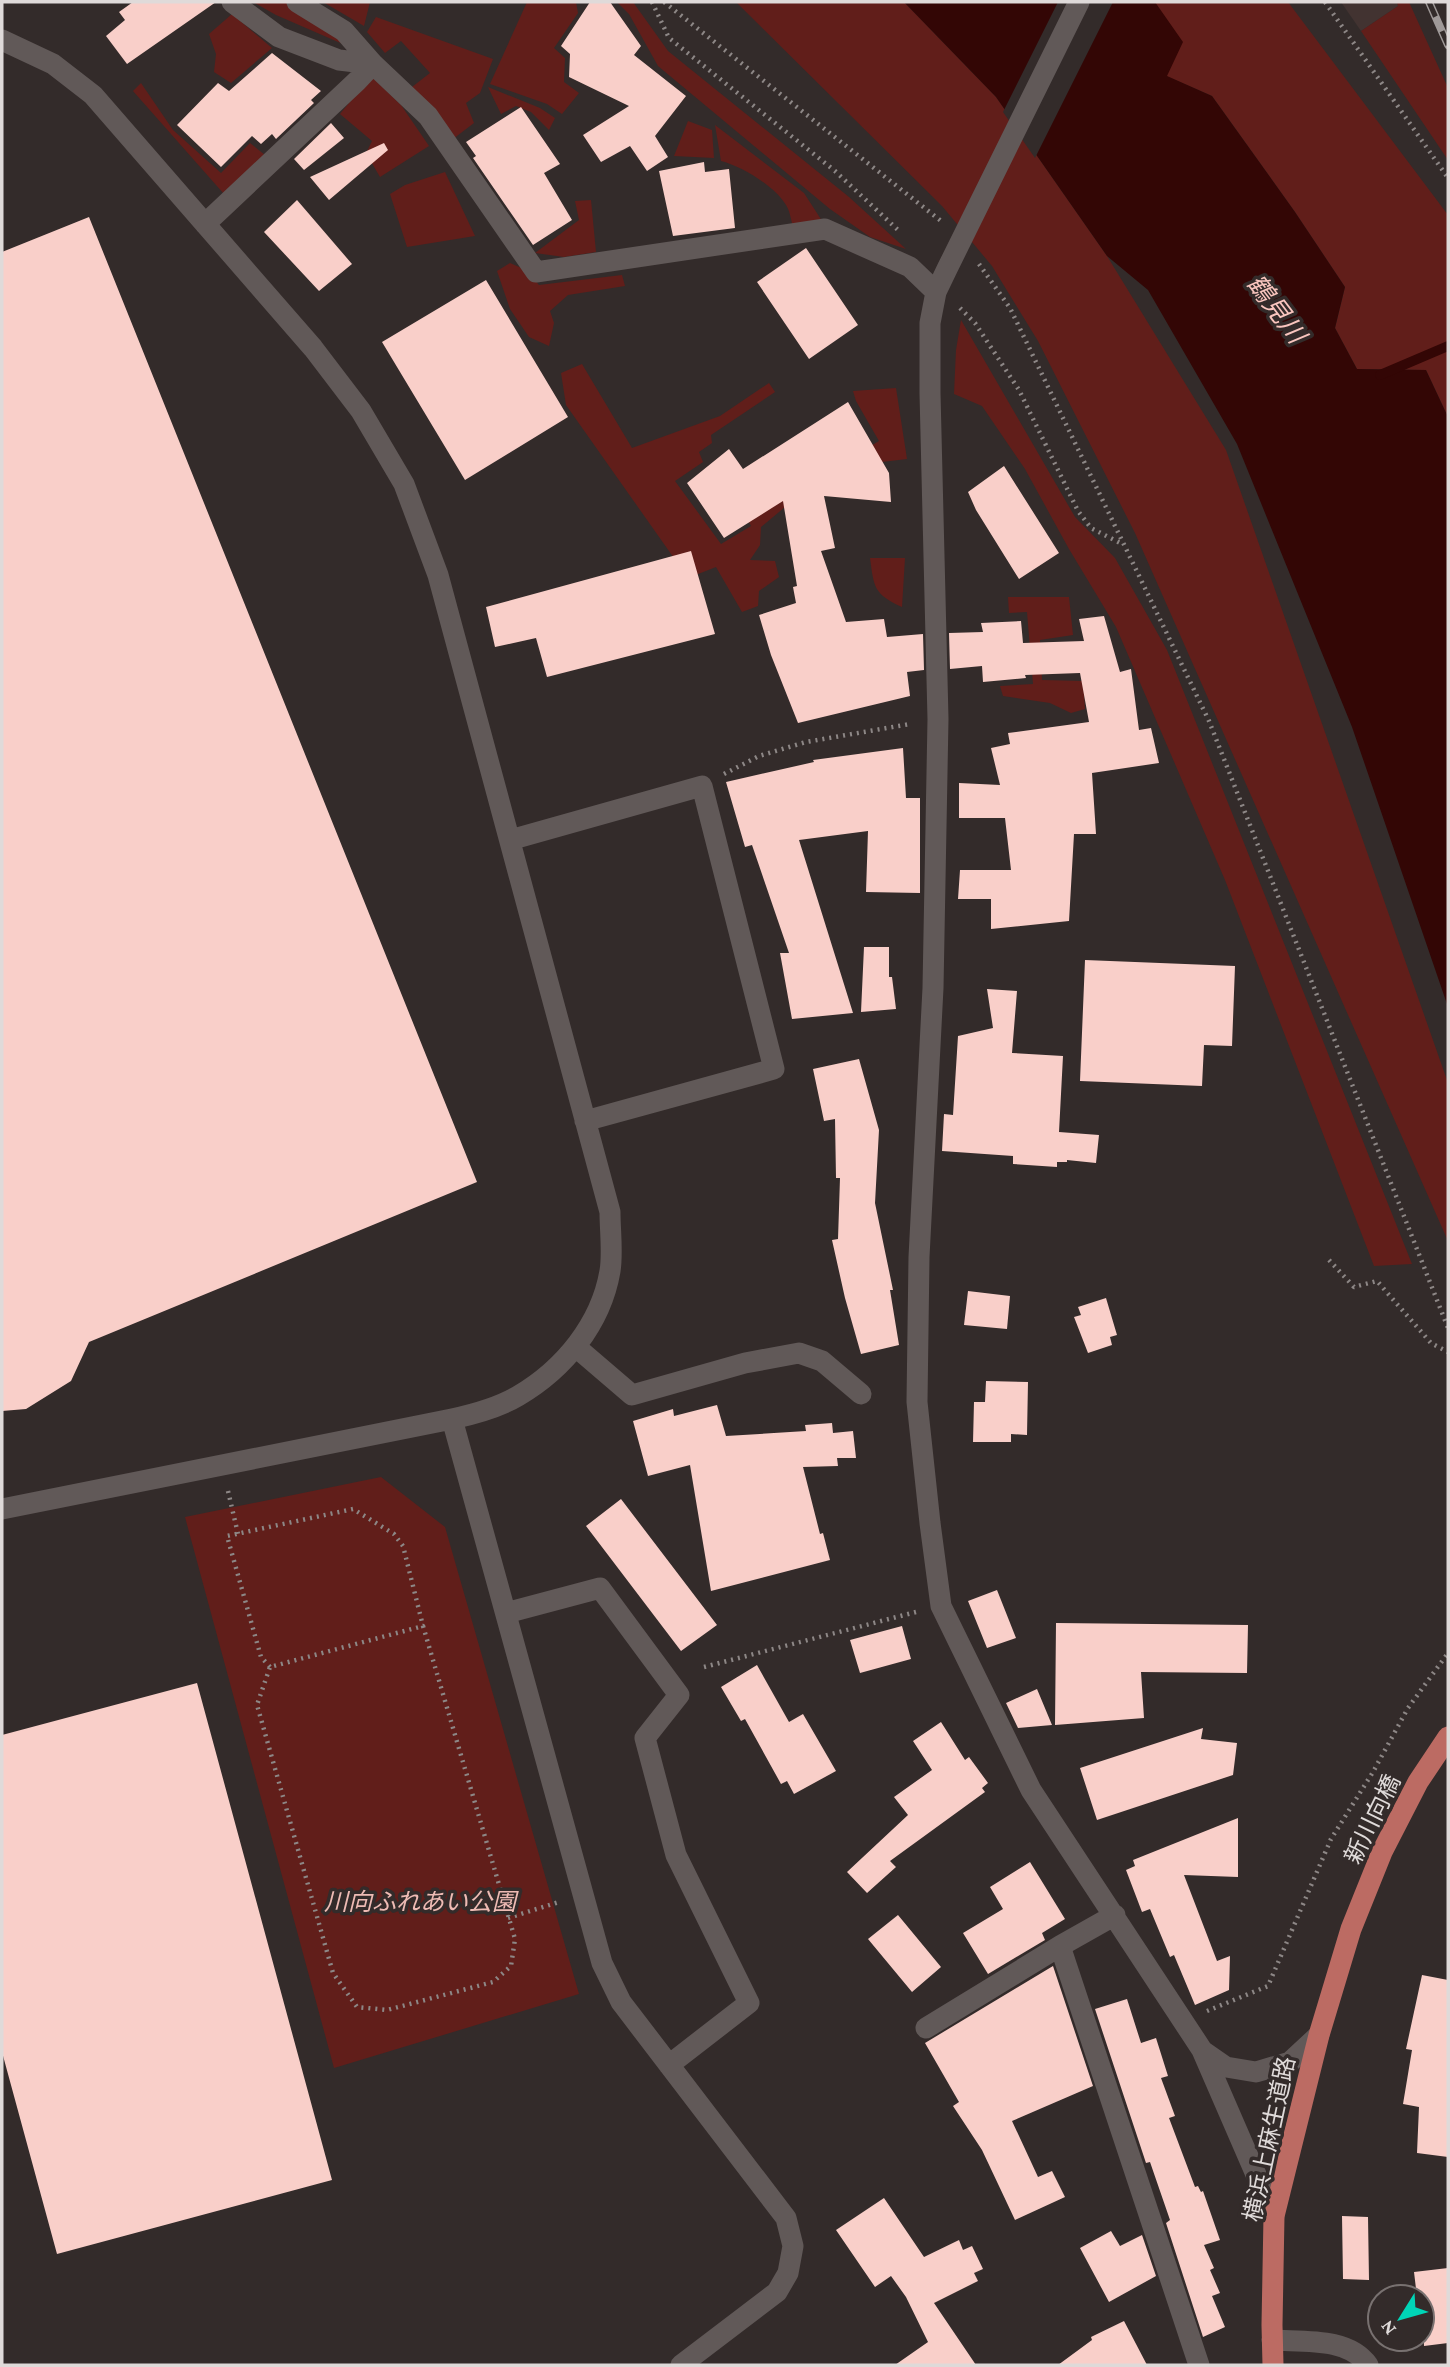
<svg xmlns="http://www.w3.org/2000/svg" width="1450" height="2367" font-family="'Crimson Pro','Noto Sans JP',serif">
	<rect width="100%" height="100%" fill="#332b2a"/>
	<!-- built -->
	<path fill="#423331" d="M1341,2h56l1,4 -37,25z"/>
	<!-- green -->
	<path fill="#611e1a" d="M253,2h34l65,46 -76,-33z
		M323,2h47l-6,24z
		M527,2h49l2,11 -24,35 11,10 -1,24 15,11 -17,21 -15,-10 -57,-20z
		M617,2h16l35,49 181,146 57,52 -36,-12 -40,-28 -172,-143 -29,-52z
		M736,2h168l92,95 111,159 119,194 222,633v158l-313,-708 -97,-192 -46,-75 -50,-60z
		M1155,2h133l160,213v202l-22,-47 -69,-1 -22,-41 10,-41 -50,-75 -83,-116 -46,-20z
		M1397,2h12l39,86v72l-87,-129 37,-25z
		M232,14l40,34 -41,35 -17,-11 2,-18 -7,-20z
		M376,17l117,42 -13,34 -14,10 8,20 -21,16 -41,-52 18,-14 -29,-32 -16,12 -18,-21z
		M371,76l30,29 28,41 -49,31 -14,-24 6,-12 -32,-27z
		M141,83l32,47 48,43 29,-30 15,12 -41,39 -91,-103z
		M488,87l52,21 15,10 -6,12 -18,-18 -15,-6 -15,8z
		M688,121l24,9 2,28 -40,-2z
		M715,125l89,68 20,31 -31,3c-2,-7 -3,-16 -7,-22 -11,-19 -45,-39 -65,-44z
		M445,172l30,64 -68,11 -17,-53 15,-9z
		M591,200l5,52 -32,5 -29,-4 44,-33 -4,-19z
		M510,263l16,7 13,15 83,-10 3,11 -57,9 -18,16 4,12 -5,23 -20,-9 -19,-28 -13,-38z
		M961,320l114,197 40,41 52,92 245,614 -38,2 -149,-386 -109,-253 -47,-78 -44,-80 -43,-63 -28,-12 2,-44z
		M582,364l50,84 88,-32 49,-33 6,9 -64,43 1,8 -13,9 4,10 -28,19 46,63 30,-18 -7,-14 77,-35 -60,50 -1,18 -10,15 25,1 4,16 -20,14 -1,15 -16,6 -26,-45 -28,11 -122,-173 -5,-32z
		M896,388l11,71 -50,6 -3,-9 25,-15 -23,-40 -3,-10z
		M870,558h35l-3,49c-28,-13 -28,-19 -32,-49z
		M1008,597h61l4,38 -33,5 2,40 41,1 2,28 -14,4 -21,-10 -47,-7 -3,-10 33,-2 -6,-72 -18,1z
		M381,1477l64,50 134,467 -245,74 -149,-551z"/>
	<!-- water -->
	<path fill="#330605" d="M904,2h251l28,40 -16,34 45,20 83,116 50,75 -10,41 22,41 69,1 22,47v590l-96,-280 -115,-283 -89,-154 -41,-34 -111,-159z"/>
	<!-- pier -->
	<path fill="#332b2a" d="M1058,2h55l-78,156 -32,-46z"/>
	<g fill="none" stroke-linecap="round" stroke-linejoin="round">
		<!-- stream -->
		<path stroke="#330605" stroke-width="10" d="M1380,375l68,-29"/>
	</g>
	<!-- building -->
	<path fill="#f9cfc9" d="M133,2h83l-89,62 -21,-28 19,-16 -6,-8z
		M590,2h20l31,44 -7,9 52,41 -31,40 13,21 -21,14 -17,-25 -29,16 -18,-27 46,-29 -60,-29 1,-23 -9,-8z
		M272,53l49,38 -10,9 3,3 -38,36 -4,-5 -11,10 -9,-8 -31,31 -44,-42 41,-42 11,8z
		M521,107l39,57 -16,9 28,47 -39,25 -60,-87 3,-2 -10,-14z
		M331,123l13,15 -40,32 -10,-11z
		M384,143l4,7 -59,50 -19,-23z
		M704,162l1,10 24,-3 6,59 -62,8 -14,-65z
		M297,200l55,64 -33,27 -55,-59z
		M89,217l388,965 -388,160 -18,39 -45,28 -24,2v-1159z
		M806,248l52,77 -49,34 -52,-77z
		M486,280l82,137 -103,63 -83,-138z
		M848,402l41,71 2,29 -67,-6 11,52 -14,3 25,71 38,-3 3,18 36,-3 1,36 -17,2 3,24 -112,27 -27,-68 -12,-40 37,-12 -3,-16 4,-1 -14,-85 -59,37 -37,-55 42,-34 14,20z
		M1004,466l55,87 -40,26 -43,-69 -8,-18z
		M691,551l24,83 -168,43 -11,-39 -41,9 -9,-40z
		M1104,616l16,56 11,-3 8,61 12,-2 8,35 -67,10 4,61h-22l-5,87 -78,8v-30h-33l2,-29h51l-6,-52h-46v-35l41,2 -9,-37 19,-4 -2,-11 81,-11 -9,-49 -55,2 1,3 -43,4 -1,-16 -32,3 -1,-36 34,-1 -2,-9 40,-2 2,22 61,-2 -5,-22z
		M903,748l3,50h14v95l-54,-1 2,-61 -69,9 54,173 -61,6 -12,-66h9l-37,-108 -7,2 -19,-65 88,-20 -1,-2z
		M864,947h25v30h3l4,32 -35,3z
		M1085,960l150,6 -3,80 -28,-1 -2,41 -122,-5z
		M987,989l30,2 -5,62 51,3 -4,76 40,3 -3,28 -29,-3v2h-10v5l-44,-3v-8l-71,-5 2,-37 9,1 5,-79 35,-8z
		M859,1059l20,71 -4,73 18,87h-3l9,55 -38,9 -16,-56 -13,-58 6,-1 2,-61h-4l-1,-59 -11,2 -11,-52z
		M968,1291l42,5 -3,33 -43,-4z
		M1106,1298l11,37 -7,2 2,8 -24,8 -14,-36 7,-2 -3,-8z
		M986,1381l42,1 -1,53 -16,-1v8h-38l1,-40h11z
		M717,1405l9,31 80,-5 -1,-6 27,-2 1,10 20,-2 3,27h-19l1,8 -35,1 17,67 3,-1 7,27 -119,31 -21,-126 -42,11 -15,-55 40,-12 1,7z
		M621,1499l96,126 -36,26 -95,-125z
		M997,1590l19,48 -29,10 -19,-47z
		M1056,1623l192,2 -1,48 -106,-1 3,46 -89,7z
		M902,1626l9,33 -51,14 -10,-33z
		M757,1665l32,57 14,-8 33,57 -42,23 -7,-13 -6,3 -36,-65 -4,2 -20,-34z
		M197,1683l135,497 -275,74 -55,-202v-317z
		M1037,1689l15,36 -34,3 -12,-25z
		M941,1722l24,38 4,-3 19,26 -6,5 3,4 -95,69 6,6 -29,26 -20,-21 61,-57 -14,-18 38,-27 -19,-29z
		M1203,1728l-2,11 36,4 -4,32 -136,45 -17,-52z
		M1238,1818v59l-54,-2 33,86 13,-5 -1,34 -34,15 -21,-50 -4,2 -20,-48 -8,3 -16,-42 9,-4 -2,-6z
		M1030,1862l35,57 -23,14 3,7 -57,34 -25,-41 40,-24 -13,-22z
		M898,1915l43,52 -29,25 -44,-53z
		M1053,1966l40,120 -81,35 26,56 14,-6 13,26 -50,23 -33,-70 -29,-44 6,-4 -34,-59z
		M1422,1975l26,5v177l-31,-4 2,-46 -16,-3 9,-54 -6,-1z
		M1127,1999l14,44 15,-5 12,38 -7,2 14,38 -6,2 26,69 3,-1 3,6 2,-1 17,49 -16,5 10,23 -4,2 10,23 -8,3 13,31 -22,10 -37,-114 4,-3 -20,-58 -4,1 -51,-154z
		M884,2198l40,59 35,-17 4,10 9,-4 11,23 -9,4 4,8 -44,22 42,62h-81l33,-23 -22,-45 -15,-21 -16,11 -39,-57z
		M1342,2216l26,1 1,63 -26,-1z
		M1111,2231l9,15 22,-11 14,41 -47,26 -29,-54z
		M1448,2268v75l-24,3 -2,-49h-5l-3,-25z
		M1124,2321l23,44h-89l34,-25 -1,-3z"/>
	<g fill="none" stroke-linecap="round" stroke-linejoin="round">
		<!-- path -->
		<path stroke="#8d8786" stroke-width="4.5" stroke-dasharray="2 5" stroke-linecap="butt" d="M652,2l17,36 166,133 63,59
			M664,2l277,219
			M1325,2l123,176
			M979,264l31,44 199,413 239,607
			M960,308l15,15 44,67 59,121 13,17 31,16
			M724,774l35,-18 47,-14 104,-18
			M1329,1260l25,27 23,-6 54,62 17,9
			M228,1491l10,43
			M423,1626l92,313 -4,27 -18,16 -106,28 -30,-3 -24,-34 -76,-268 13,-38z
			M270,1667l-9,-10 -34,-121 126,-27 41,25 9,12 20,80
			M704,1667l212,-55
			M508,1918l51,-16
			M1207,2011l61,-25 63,-147 42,-67 35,-64 40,-55"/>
		<!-- minor -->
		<path stroke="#615958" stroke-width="21" d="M297,2l47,29 29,33 55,52 108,156 289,-43 85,38 26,25
			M1079,2l-132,267 -11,23 -6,31v70l8,326 -5,269 -14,269 -2,145 13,121 11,83 90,184 171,260 72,166
			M2,40l51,24 40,31 220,253 48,63 43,73 34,91 172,637c0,19 3,41 0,59 -9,53 -46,98 -92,125 -20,12 -43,18 -66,23l-450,90
			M205,224l152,-143 16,-17 -34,-4 -60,-23 -47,-35
			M510,840l192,-54 72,283 -189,52
			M576,1347l56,48 113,-32 54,-10 23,8 39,33
			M452,1419l150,544 19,39 165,216 7,28 -5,27 -11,19 -96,73
			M506,1613l94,-25 79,107 -34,43 31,117 73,148 -80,62
			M1060,1946l139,419
			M926,2028l134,-82 55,-31
			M1203,2051l23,16 30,5 34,-10 29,-27
			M1272,2340c32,2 76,-3 96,25"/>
		<!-- major -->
		<path stroke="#bc6b63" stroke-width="21" d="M1273,2365l-1,-40 2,-109 45,-181 32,-106 31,-77 36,-70 30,-45"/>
		<!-- rail casing -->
		<g stroke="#9f9998" stroke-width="8">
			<path id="rail" d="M1429,2l19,43"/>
		</g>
		<!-- rail -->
		<use href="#rail" stroke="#332b2a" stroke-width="5" stroke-dasharray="16" stroke-linecap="butt"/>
	</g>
	<g text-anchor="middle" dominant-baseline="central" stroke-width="7" stroke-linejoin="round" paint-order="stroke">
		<!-- street labels -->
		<g font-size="24" fill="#dfdad9" stroke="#332b2a">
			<text transform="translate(1372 1819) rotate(-64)">新川向橋</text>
			<text transform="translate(1269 2139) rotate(-78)">横浜上麻生道路</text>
		</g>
		<!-- park labels -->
		<g font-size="24" font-style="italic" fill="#eebbb4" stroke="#332b2a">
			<text x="420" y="1901">川向ふれあい公園</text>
		</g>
		<!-- water labels -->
		<g font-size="26" font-style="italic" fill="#f9c5be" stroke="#332b2a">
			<text transform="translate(1276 309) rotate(53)">鶴見川</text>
		</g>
	</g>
	<!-- border -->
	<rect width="1450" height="2367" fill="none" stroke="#dfdad9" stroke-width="7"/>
	<!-- north arrow -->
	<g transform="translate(1401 2318) rotate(233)"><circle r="33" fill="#332b2a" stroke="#787170" stroke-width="2"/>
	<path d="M0-5L12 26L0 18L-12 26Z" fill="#00d5b7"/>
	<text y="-10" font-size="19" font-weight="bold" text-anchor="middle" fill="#dfdad9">N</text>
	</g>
</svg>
